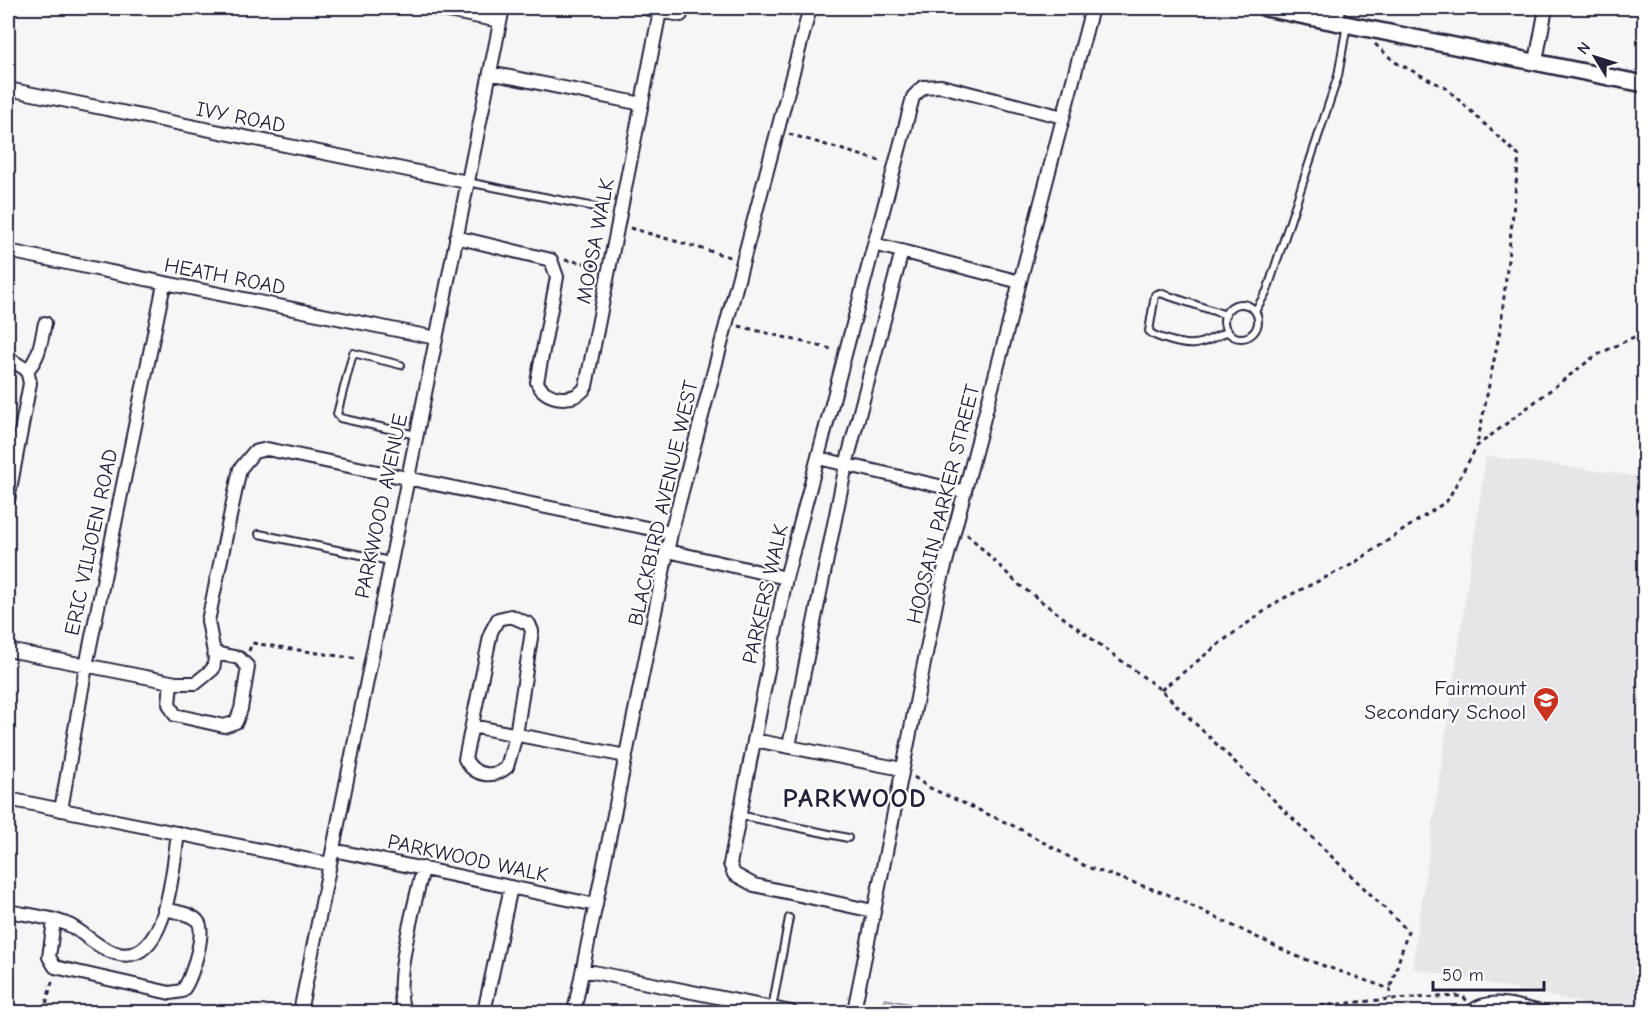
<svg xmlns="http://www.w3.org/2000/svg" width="1652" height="1020" font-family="'Comic Neue',sans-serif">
	<rect width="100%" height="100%" fill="#f6f6f7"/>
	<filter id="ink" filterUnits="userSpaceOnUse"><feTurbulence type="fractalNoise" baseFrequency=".0167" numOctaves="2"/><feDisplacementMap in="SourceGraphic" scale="12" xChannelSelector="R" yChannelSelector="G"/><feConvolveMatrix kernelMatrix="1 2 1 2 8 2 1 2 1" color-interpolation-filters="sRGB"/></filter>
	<g filter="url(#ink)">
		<!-- built -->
		<path fill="#e6e6e9" d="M1486,456l158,21v535h-17l-215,-44z"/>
		<!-- park -->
		<path fill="#d7d7db" stroke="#7c7c8b" stroke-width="1.5" d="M885,999l64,13h-67z"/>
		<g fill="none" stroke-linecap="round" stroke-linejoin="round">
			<!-- service casing -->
			<g stroke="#22223b" stroke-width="10">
				<path id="service" d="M467,182l128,25
					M1224 321a17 17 0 1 1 34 0a17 17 0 1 1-34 0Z
					M1255,311l12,-20 71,-215 9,-52
					M1226,315l-66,-22 -5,2 -6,36c4,5 10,6 16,8 28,10 37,5 63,-8
					M401,365l-48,-12 -16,61 3,4 76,17
					M259,534l131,27
					M739,815l109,23
					M772,1008l17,-90
					M729,1012l2,-12"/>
			</g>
			<!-- minor casing -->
			<g stroke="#22223b" stroke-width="16">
				<path id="minor" d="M432,8l68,13
					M644,8l37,7
					M1336,22l3,-14
					M1536,61l10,-53
					M490,73l152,31
					M8,89l459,93
					M456,237l95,23 6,17 -20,105c7,19 40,22 49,4l74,-375
					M874,244l146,38
					M8,251l428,87
					M8,358l19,12 3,13 -22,117
					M27,370c13,-12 14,-30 18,-47
					M818,458l147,34
					M668,551l118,27
					M511,616l18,8 3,7 -16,104 -9,32c-14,12 -33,9 -42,-8l26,-127 7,-13z
					M8,650l168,33h20l17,-14 2,-11 -7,-37 32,-152 14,-17 13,-3 404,84
					M171,682l-2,22 6,11 49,11 12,-4 5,-13 7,-42 -9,-9 -24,-5
					M472,726l154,30
					M754,740l148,29
					M789,746l57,-281 56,-214
					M8,799l321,65
					M61,810l25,-144 78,-382
					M333,850l263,55
					M8,911c20,4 44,6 63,15 16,9 29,24 48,28 49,10 54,-89 59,-121
					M873,911l-119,-26 -20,-11 -4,-10 56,-286 127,-481 10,-10 18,-1 122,31
					M54,921l-5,36 6,10 115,26 12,-2c9,-10 23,-55 17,-68 -6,-10 -24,-11 -35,-14
					M583,970l208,42
					M300,1012l203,-1004
					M406,1012c-17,-20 11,-115 17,-144
					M484,1012l27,-125
					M574,1012l97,-479 139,-525
					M850,1012l5,-6 84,-417 153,-581
					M1471,1012c19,-17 49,-4 71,0"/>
			</g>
			<!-- tertiary casing -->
			<g stroke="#22223b" stroke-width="20">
				<path id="tertiary" d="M1265,8l379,76"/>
			</g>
			<!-- path -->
			<path stroke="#22223b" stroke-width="3" stroke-dasharray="4.5 4.5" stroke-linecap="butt" d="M1375,44l20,18 51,26 73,68 -18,169 -24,120
				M789,134l95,28
				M630,228l100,29
				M565,260l32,5
				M739,326l96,24
				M967,534l51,50 143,106 247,241 -18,58
				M249,651l3,-8 106,16
				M1161,690l63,-50 56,-40 71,-35 96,-64 30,-55 118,-90 49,-24
				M914,777l14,10 90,41 69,39 80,27 129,62 94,33v10
				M866,1007l46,5
				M44,1012l9,-34
				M1056,1012h58
				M1258,1012l132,-13 73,-3 4,5"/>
			<!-- service -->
			<use href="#service" stroke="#fff" stroke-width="6"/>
			<!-- minor -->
			<use href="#minor" stroke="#fff" stroke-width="12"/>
			<!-- tertiary -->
			<use href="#tertiary" stroke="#fff" stroke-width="15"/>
		</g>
	</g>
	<!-- icons -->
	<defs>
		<g id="school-pin" transform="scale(1.35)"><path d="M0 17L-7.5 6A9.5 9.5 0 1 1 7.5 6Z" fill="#c8321e" stroke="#fff"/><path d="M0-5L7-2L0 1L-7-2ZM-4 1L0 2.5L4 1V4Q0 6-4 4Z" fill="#fff"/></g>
	</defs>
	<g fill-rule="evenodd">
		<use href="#school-pin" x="1546" y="700"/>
	</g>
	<g text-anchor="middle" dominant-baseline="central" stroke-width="4.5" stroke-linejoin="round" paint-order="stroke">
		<!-- street labels -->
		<g font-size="21" fill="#22223b" stroke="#fff">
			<text transform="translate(241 117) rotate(11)">IVY ROAD</text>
			<text transform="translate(595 241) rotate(-79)">MOOSA WALK</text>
			<text transform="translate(225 276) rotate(11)">HEATH ROAD</text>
			<text transform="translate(663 503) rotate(-77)">BLACKBIRD AVENUE WEST</text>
			<text transform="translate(943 504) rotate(-76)">HOOSAIN PARKER STREET</text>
			<text transform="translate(381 506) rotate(-78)">PARKWOOD AVENUE</text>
			<text transform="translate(91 542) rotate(-78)">ERIC VILJOEN ROAD</text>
			<text transform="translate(765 594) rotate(-77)">PARKERS WALK</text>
			<text transform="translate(468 858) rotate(12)">PARKWOOD WALK</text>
		</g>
		<!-- poi labels -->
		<g font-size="21" fill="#22223b" stroke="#fff" text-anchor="end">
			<text x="1526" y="688">Fairmount<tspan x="1526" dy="24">Secondary School</tspan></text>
		</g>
		<!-- district labels -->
		<g font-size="27" font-weight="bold" letter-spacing="1.5" fill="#22223b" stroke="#fff">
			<text x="855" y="798">PARKWOOD</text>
		</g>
	</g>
	<!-- margin -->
	<rect width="1652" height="1020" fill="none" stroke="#fff" stroke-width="30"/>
	<rect x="15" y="15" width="1622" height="990" fill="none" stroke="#22223b" stroke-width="2" filter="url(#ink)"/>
	<!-- north arrow -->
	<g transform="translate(1595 57) rotate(308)" stroke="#ffffff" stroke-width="4.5" paint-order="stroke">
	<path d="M0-4.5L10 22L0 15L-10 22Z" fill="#22223b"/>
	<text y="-9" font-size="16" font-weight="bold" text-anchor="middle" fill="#22223b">N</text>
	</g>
	<!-- scale -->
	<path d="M1433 981v9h111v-9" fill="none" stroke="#22223b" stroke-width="3"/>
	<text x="1442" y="981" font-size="18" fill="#22223b" stroke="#ffffff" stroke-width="4.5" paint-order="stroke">50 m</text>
</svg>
